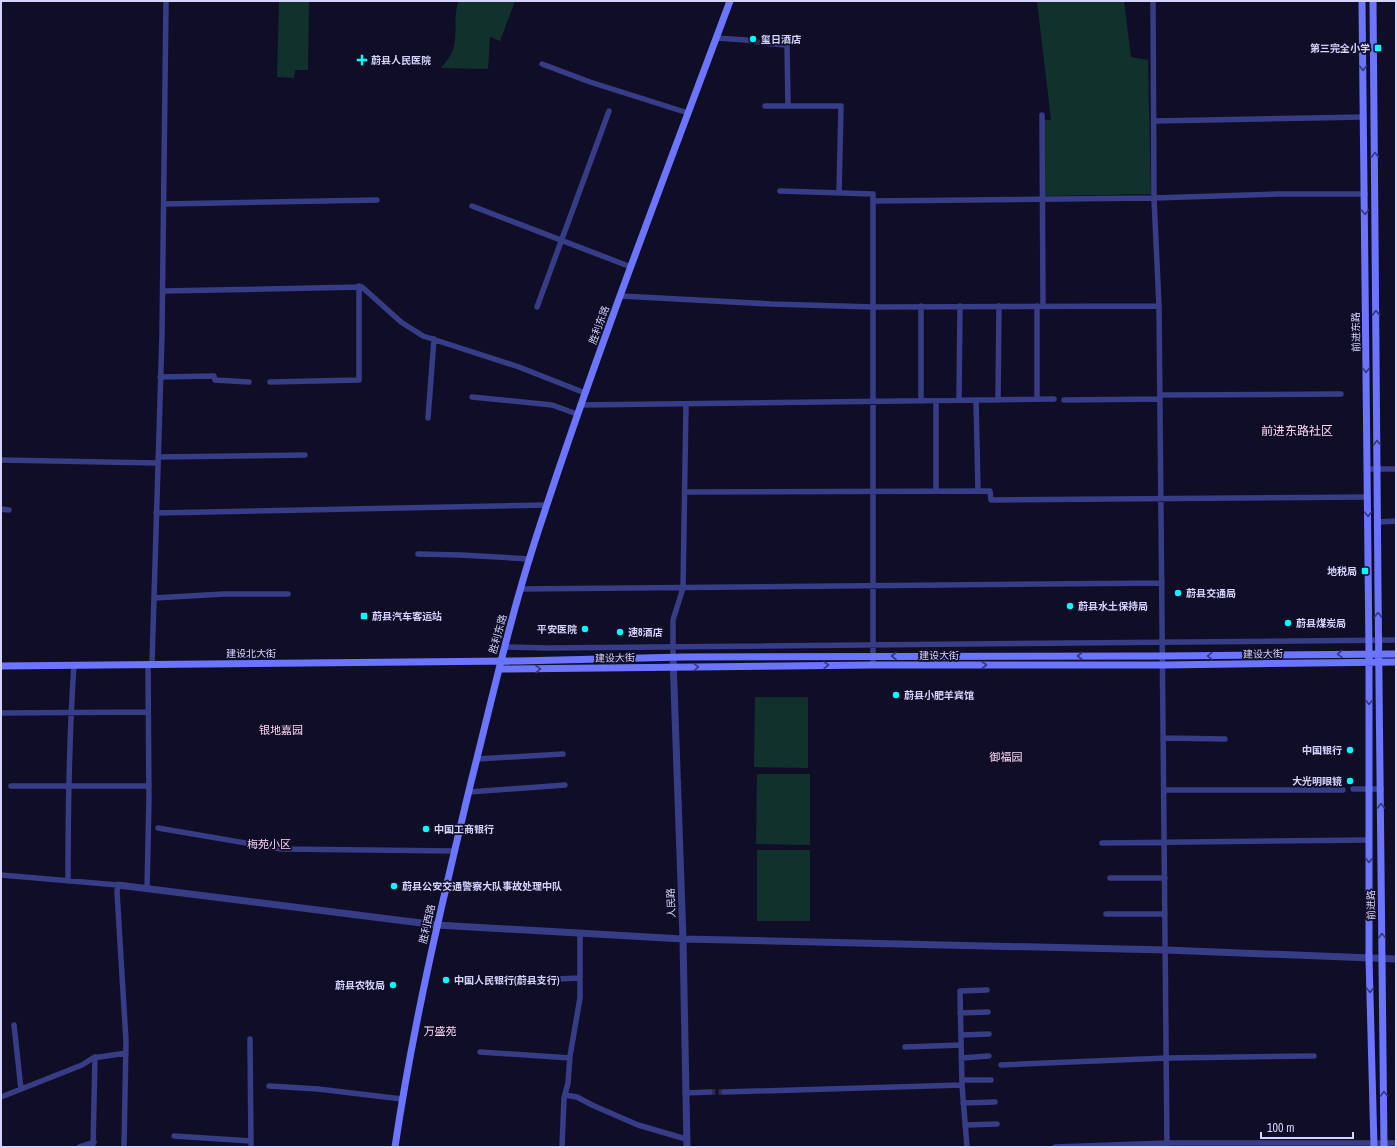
<svg xmlns="http://www.w3.org/2000/svg" width="1397" height="1148" font-family="'Archivo Narrow','Noto Sans SC',sans-serif">
	<rect width="100%" height="100%" fill="#100e27"/>
	<!-- green -->
	<path fill="#11312d" d="M279,1h30l-1,69h-13l-1,8 -17,-1z
		M459,1h56l-15,40 -10,-4 -2,32 -47,-1c4,-5 9,-11 11,-16 7,-16 0,-36 7,-51z
		M1037,1h87l7,56 17,3 3,134 -106,2 -1,-76h7z
		M755,697h53v71l-54,-1z
		M757,774h53v71l-54,-1z
		M757,850h53v71h-53z"/>
	<g fill="none" stroke-linecap="round" stroke-linejoin="round">
		<!-- minor-tunnel -->
		<path stroke="#2d2c47" stroke-width="5.5" stroke-dasharray="5.5 3" stroke-linecap="butt" d="M746,40l16,3
			M710,1092h14"/>
		<!-- minor -->
		<path stroke="#373c87" stroke-width="5.5" d="M1153,1l1,197 5,108 8,841
			M716,38l30,2
			M762,43l25,2 1,61
			M542,64l48,18 98,31
			M765,106h76l-2,87
			M1042,115l1,191
			M1154,121l210,-4
			M780,191l93,3v471
			M873,201l281,-3 124,-4h87
			M164,204l213,-4
			M472,206l159,61
			M163,291l199,-4 39,35 22,14 96,31 66,26
			M621,296l150,8 103,3 285,-1
			M537,307l72,-196
			M160,377l54,-1 1,4 34,2
			M270,382l89,-2v-94
			M1160,395l181,-1
			M472,397l80,8 25,9
			M1037,399v-93
			M959,400l1,-94
			M976,400l2,91
			M998,400l1,-94
			M1064,400l96,-1
			M921,401v-95
			M580,405l474,-6
			M428,418l6,-79
			M158,457l147,-2
			M1,460l156,3
			M1367,469h29
			M936,491v-90
			M685,492l305,-1 1,9 377,-3
			M1,509l8,1
			M156,513l391,-8
			M1378,522l18,-1
			M418,554l43,1 69,4
			M521,589l641,-6
			M154,598l70,-4h64
			M505,647l42,1 849,-8
			M673,658v-38l10,-32 3,-184
			M152,664l10,-329 4,-334
			M1,713l147,-1
			M1163,738l62,1
			M477,759l86,-5
			M11,786h138
			M1353,789h28
			M1164,790h179
			M469,792l96,-7
			M158,828l123,21 174,2
			M1102,843l267,-3
			M1,875l117,10 -1,7 9,149 -2,106
			M1110,878h55
			M68,881c0,-72 1,-144 6,-216
			M147,889l2,-89 -1,-136
			M1106,914h59
			M489,982l90,-4
			M960,1013l28,-1
			M14,1025l7,64
			M961,1035l28,-1
			M250,1039l1,108
			M905,1047l56,-2
			M480,1052l90,6
			M961,1058l28,-2
			M1001,1065l166,-7 147,-2
			M962,1080h29
			M269,1086l49,3 84,10
			M724,1092l238,-7
			M685,1093l25,-1
			M565,1095l12,2 15,8 46,20 48,14
			M1,1097l81,-32 11,-7 33,-5
			M963,1103l32,-1
			M965,1125l32,-1
			M174,1136l77,5
			M79,1147l15,-5
			M93,1147l2,-90
			M562,1147l2,-49 4,-15 2,-27 10,-58v-65
			M967,1147l-5,-62 -2,-94 27,-1
			M1055,1147l112,-4h229"/>
		<!-- tertiary -->
		<path stroke="#373c87" stroke-width="7" d="M673,658l10,281 4,208
			M118,885l319,40 246,14 483,11 230,9"/>
		<!-- secondary -->
		<path stroke="#6b75ff" stroke-width="7" d="M1362,1l7,653v304l5,189
			M1373,1l5,588 6,558
			M1,666l517,-5 166,-4 479,-1 233,-2
			M499,669l374,-4h290l233,-3
			M395,1147c18,-123 47,-244 76,-365 20,-79 38,-160 63,-238 59,-183 129,-363 196,-543"/>
	</g>
	<!-- one-way arrows -->
	<defs><path id="oneway-chevron" d="M-2-3.5L2.5 0L-2 3.5" fill="none" stroke-width="1.6" stroke-linecap="round" stroke-linejoin="round"/></defs>
	<g stroke="#34377d">
		<use href="#oneway-chevron" transform="translate(1363 68) rotate(89)"/>
		<use href="#oneway-chevron" transform="translate(1375 155) rotate(-91)"/>
		<use href="#oneway-chevron" transform="translate(1365 212) rotate(89)"/>
		<use href="#oneway-chevron" transform="translate(1376 313) rotate(-91)"/>
		<use href="#oneway-chevron" transform="translate(1366 370) rotate(89)"/>
		<use href="#oneway-chevron" transform="translate(1377 443) rotate(-90)"/>
		<use href="#oneway-chevron" transform="translate(1368 514) rotate(89)"/>
		<use href="#oneway-chevron" transform="translate(1378 615) rotate(-91)"/>
		<use href="#oneway-chevron" transform="translate(1340 654) rotate(179)"/>
		<use href="#oneway-chevron" transform="translate(894 656) rotate(-180)"/>
		<use href="#oneway-chevron" transform="translate(1080 656) rotate(-180)"/>
		<use href="#oneway-chevron" transform="translate(1210 656) rotate(179)"/>
		<use href="#oneway-chevron" transform="translate(826 665) rotate(-1)"/>
		<use href="#oneway-chevron" transform="translate(984 665)"/>
		<use href="#oneway-chevron" transform="translate(696 667) rotate(-1)"/>
		<use href="#oneway-chevron" transform="translate(538 669) rotate(-1)"/>
		<use href="#oneway-chevron" transform="translate(1369 702) rotate(90)"/>
		<use href="#oneway-chevron" transform="translate(1381 806) rotate(-90)"/>
		<use href="#oneway-chevron" transform="translate(1369 860) rotate(91)"/>
		<use href="#oneway-chevron" transform="translate(1382 936) rotate(-91)"/>
		<use href="#oneway-chevron" transform="translate(1370 990) rotate(89)"/>
		<use href="#oneway-chevron" transform="translate(1384 1094) rotate(-91)"/>
	</g>
	<!-- markers -->
	<g fill="#00fdff" stroke="#100e27" stroke-width="1.5">
		<circle cx="753" cy="39" r="4"/>
		<rect x="1374" y="44" width="8" height="8" rx="2"/>
		<path d="M360 54h4v4h4v4h-4v4h-4v-4h-4v-4h4z"/>
		<rect x="1361" y="567" width="8" height="8" rx="2"/>
		<circle cx="1178" cy="593" r="4"/>
		<circle cx="1070" cy="606" r="4"/>
		<rect x="360" y="612" width="8" height="8" rx="2"/>
		<circle cx="1288" cy="623" r="4"/>
		<circle cx="585" cy="629" r="4"/>
		<circle cx="620" cy="632" r="4"/>
		<circle cx="896" cy="695" r="4"/>
		<circle cx="1350" cy="750" r="4"/>
		<circle cx="1350" cy="781" r="4"/>
		<circle cx="426" cy="829" r="4"/>
		<circle cx="394" cy="886" r="4"/>
		<circle cx="446" cy="980" r="4"/>
		<circle cx="393" cy="985" r="4"/>
	</g>
	<g text-anchor="middle" dominant-baseline="central" stroke-width="3.5" stroke-linejoin="round" paint-order="stroke">
		<!-- poi labels -->
		<g font-size="10" font-weight="bold" fill="#d4d4ff" stroke="#100e27" text-anchor="start">
			<text x="761" y="39">玺日酒店</text>
			<text x="1370" y="48" text-anchor="end">第三完全小学</text>
			<text x="371" y="60">蔚县人民医院</text>
			<text x="1357" y="571" text-anchor="end">地税局</text>
			<text x="1186" y="593">蔚县交通局</text>
			<text x="1078" y="606">蔚县水土保持局</text>
			<text x="372" y="616">蔚县汽车客运站</text>
			<text x="1296" y="623">蔚县煤炭局</text>
			<text x="577" y="629" text-anchor="end">平安医院</text>
			<text x="628" y="632">速8酒店</text>
			<text x="904" y="695">蔚县小肥羊宾馆</text>
			<text x="1342" y="750" text-anchor="end">中国银行</text>
			<text x="1342" y="781" text-anchor="end">大光明眼镜</text>
			<text x="434" y="829">中国工商银行</text>
			<text x="402" y="886">蔚县公安交通警察大队事故处理中队</text>
			<text x="454" y="980">中国人民银行(蔚县支行)</text>
			<text x="385" y="985" text-anchor="end">蔚县农牧局</text>
		</g>
		<!-- street labels -->
		<g font-size="10" fill="#d4d4ff" stroke="#100e27">
			<text transform="translate(599 325) rotate(-70)">胜利东路</text>
			<text transform="translate(1356 332) rotate(-91)">前进东路</text>
			<text transform="translate(498 634) rotate(-74)">胜利东路</text>
			<text x="251" y="653">建设北大街</text>
			<text transform="translate(1263 654) rotate(-1)">建设大街</text>
			<text x="939" y="655">建设大街</text>
			<text transform="translate(615 658) rotate(-1)">建设大街</text>
			<text transform="translate(671 903) rotate(-92)">人民路</text>
			<text transform="translate(1371 905) rotate(-91)">前进路</text>
			<text transform="translate(427 924) rotate(-77)">胜利西路</text>
		</g>
		<!-- neighbourhood labels -->
		<g font-size="11" fill="#ffd6f4" stroke="#100e27">
			<text x="281" y="730">银地嘉园</text>
			<text x="1006" y="757">御福园</text>
			<text x="269" y="844">梅苑小区</text>
			<text x="440" y="1031">万盛苑</text>
		</g>
		<!-- quarter labels -->
		<g font-size="12" fill="#ffd6f4" stroke="#100e27">
			<text x="1297" y="431">前进东路社区</text>
		</g>
	</g>
	<!-- border -->
	<rect width="1397" height="1148" fill="none" stroke="#d4d4ff" stroke-width="4"/>
	<!-- scale -->
	<path d="M1261 1132v6h92v-6" fill="none" stroke="#d4d4ff" stroke-width="2"/>
	<text x="1267" y="1132" font-size="12" fill="#d4d4ff" stroke="#100e27" stroke-width="3" paint-order="stroke">100 m</text>
</svg>
